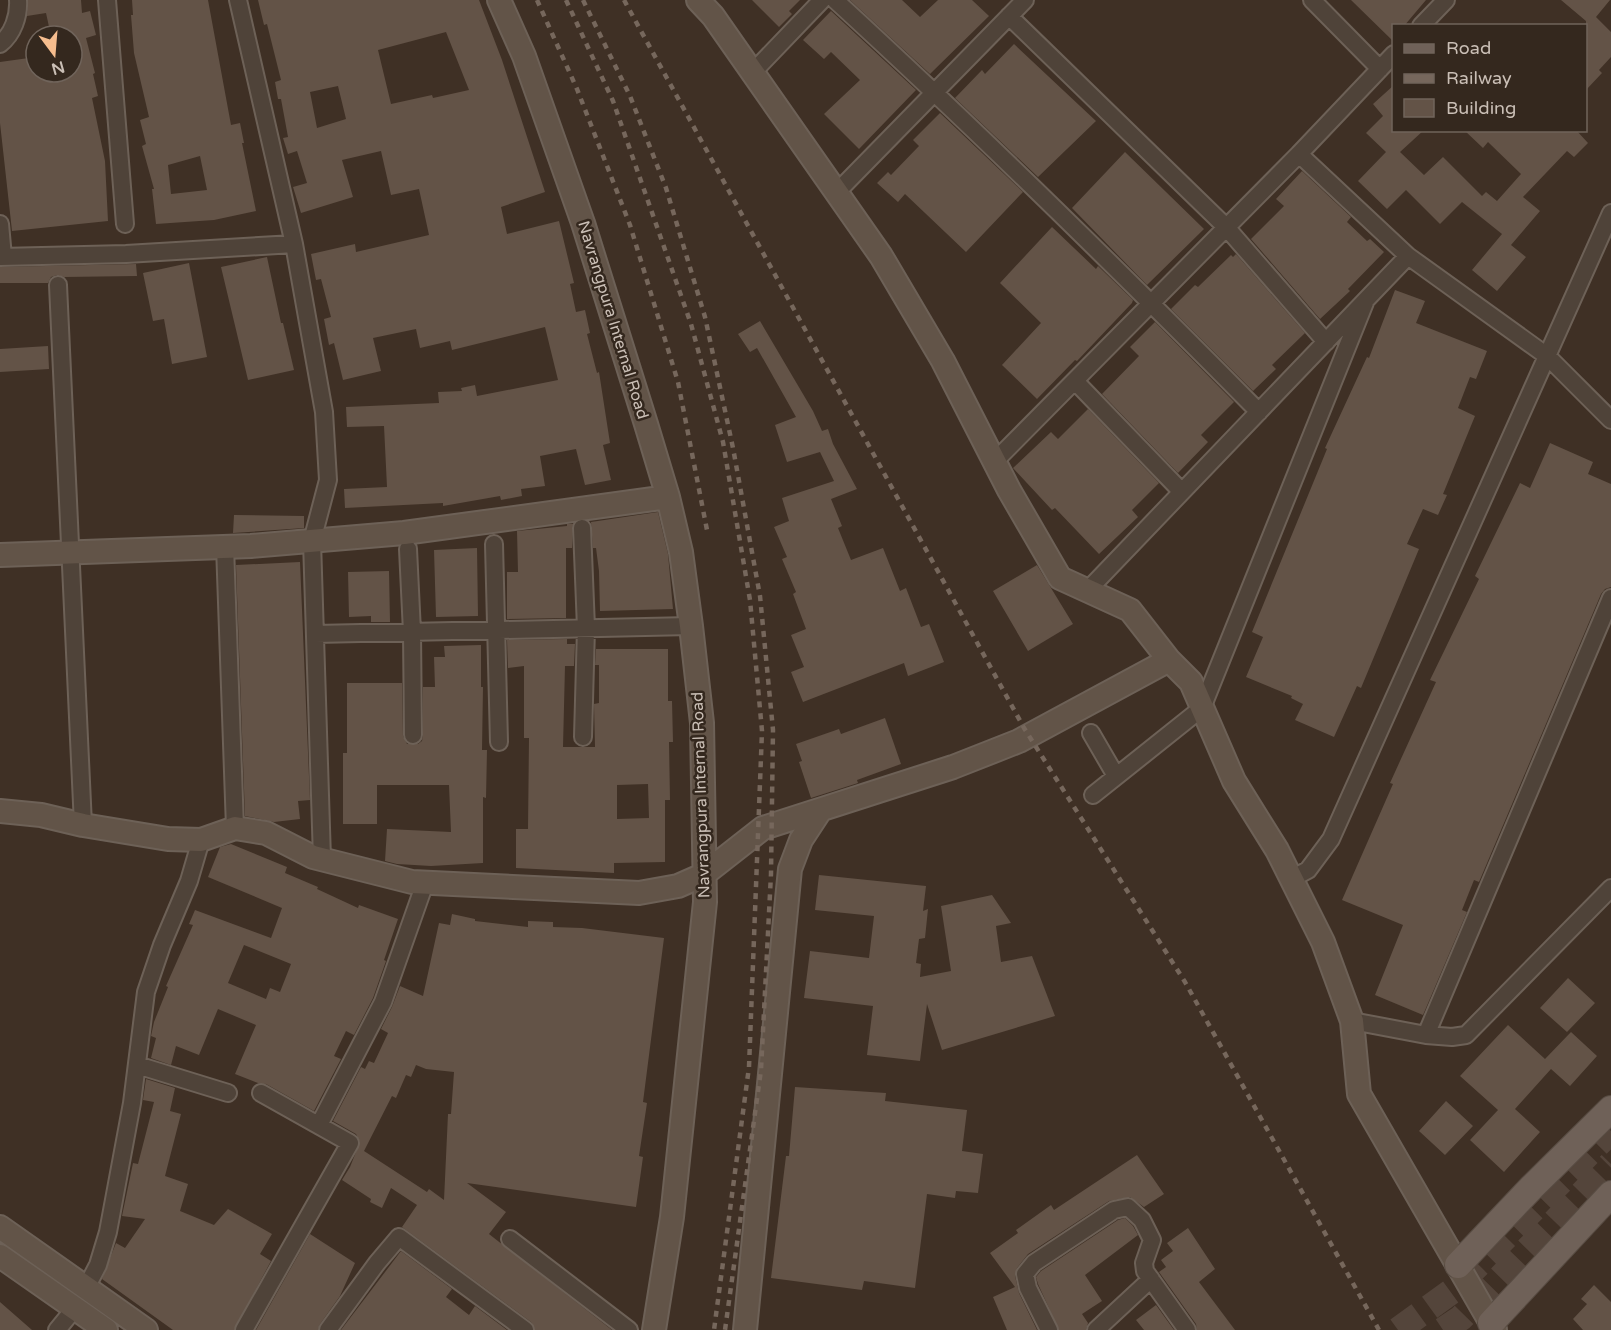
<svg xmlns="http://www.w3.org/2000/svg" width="1611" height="1330" font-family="'Varela Round',sans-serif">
	<rect width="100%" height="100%" fill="#3f3025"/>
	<!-- building -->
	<path fill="#635347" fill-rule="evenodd" d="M28,0h53l1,13 8,-2 6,24 -10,3 9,35 -2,1 5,22 -6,2 13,63 3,60 -96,10 -12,-108v-61l36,-5v15h36v-36h-21l-5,-23 -19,3z
		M132,0h76l23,125 9,-2 4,20h-2l14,68 -42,9 -58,4 -4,-35h2l-12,-43 4,-2 -6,-24 9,-3 -15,-64 -3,-38h2zM200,156l7,34 -36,4 -3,-29z
		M258,0h221l23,60 43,132 -44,15 6,27 52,-13 15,62 -4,1 6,28 9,-2 5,23 -3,1 10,39 2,-1 11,71 -7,2 8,35 -26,5 -9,-36 -36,7 5,30 -24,3 1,7 -21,4 -1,-4 -57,10v-3l-98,5 -1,-19 43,-2 -3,-61 -37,1 -1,-20 93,-4 -1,-11 24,-1 -1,-3 14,-3 2,11 81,-16 -13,-53 -93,23 -2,-9 -30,7 -4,-19 -43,9 8,33 -38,9 -9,-37 -5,2 -5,-26 7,-2 -10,-38 -5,1 -5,-26 44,-10 1,8 73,-17 -10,-46 -28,6 -10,-44 -39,9 11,37 -52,16 -8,-26 14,-4 -10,-32 -9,3 -5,-16 5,-1 -7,-38h-3l-3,-17 6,-2 -14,-56 -3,1zM446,32l23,58 -36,8 -1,-3 -41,9 -13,-54zM338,86l8,33 -29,9 -7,-36z
		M752,0h48l-11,11 3,3 -13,13z
		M850,0h52l18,17 18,-17h34l17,16 -59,58z
		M1351,0h75l-22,26h-10v16z
		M1561,0h49l-14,17 15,15v25l-12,13 3,3 -16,17v-69z
		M831,11l85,79 -57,59 -35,-35 36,-34 -29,-28 -7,7 -21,-19z
		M1014,44l82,77 -58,56 -83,-79 27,-28 3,4z
		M1394,85v45h30l-24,22 24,23 19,-18 39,39 4,-4 11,9 24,-27 -33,-32 -5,6 -19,-18h112l12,13 -14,14 -7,-6 -44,46 17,14 -29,34 15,12 -29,34 -25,-21 30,-36 -40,-32 -22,22 -34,-34 -19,19 -29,-28 28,-29 -20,-19 17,-17 -10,-12z
		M940,113l83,79 -57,60 -61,-58 -7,8 -21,-19 11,-11 3,3 28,-29 -6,-6z
		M1125,152l79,77 -57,56 -75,-77z
		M1302,171l49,46 -4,5 20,19 3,-2 14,13 -36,37 2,2 -30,28 -69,-80 33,-33 -8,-7z
		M1052,227l44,42 2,-3 35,34 -1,3 -55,58 -2,-1 -38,39 -35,-34 39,-42 -41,-40z
		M1236,254l69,79 -33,32 4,4 -23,22 -82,-82 24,-24 3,2 33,-32 2,2z
		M267,257l14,66h2l11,47 -46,10 -27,-113z
		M189,263l18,94 -35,7 -8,-45 -11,2 -10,-48z
		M136,264l1,12 -73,1 -7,-2 -6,2 -3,6h-48v-16z
		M1395,290l30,11 -9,22 71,28 -11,28 -6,-2 -12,31 17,8 -32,78 4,1 -9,20 -15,-6 -16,35 12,5 -58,139 -4,-2 -23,51 -39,-17 8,-16 -12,-6 1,-2 -46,-19 17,-40 -11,-5 75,-183 -2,-1 42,-91 2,1z
		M760,321l53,90 9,20 6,-2 5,15 24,45 -26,10 11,27 -4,2 13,32 32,-12 17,43 6,-3 15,39 8,-3 15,38 -36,14 -4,-13 -101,39 -12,-30 13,-5 -13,-32 15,-6 -13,-35 3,-2 -14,-33 5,-2 -13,-30 15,-6 -7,-23 52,-17 -14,-29 -33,10 -12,-37 21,-8 -39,-69 -7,4 -12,-18z
		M1155,322l79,80 -33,33 7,7 -30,31 -76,-79 37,-38 -9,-9z
		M48,346l1,23 -49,3v-23z
		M1088,409l71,74 -27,27 6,7 -39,37 -44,-46 -3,2 -39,-42 38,-36 7,7z
		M1550,443l43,19 -5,12 23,10v103l-6,2 -4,5 -122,288 -5,-2 -12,30 5,2 -44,103 -48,-20 28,-70 -61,-25 51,-116 -3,-1 46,-101 -6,-2 49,-101 -4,-3 45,-93 10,5z
		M658,512l10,42 5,55 -73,2 -1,-40 -3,-23h-3l-2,-26z
		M234,515l70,1v12l-71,5z
		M567,524h6l-1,24h-6v70l-59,1v-47h11l-1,-41 50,-5z
		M477,548l1,68 -42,1 -2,-67z
		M300,562l10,238 -12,1 2,18 -26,3 -29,-6 -9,-251z
		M1037,565l36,59 -45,27 -35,-60z
		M389,571l1,51h-19v-6l-22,1 -1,-45z
		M567,639v5h8l-1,22h-9l-2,81h32l-1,-43 5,-1v-38h-4l1,-16h72v52h4l1,41h-4l1,58h-5v62l-51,1v10l-98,-5v-39h12l1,-91h-5v-72l-16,2 -1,-28zM648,784l1,34 -32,1v-34z
		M481,645v42h2l-1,63h5l-1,48 -3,-1v66l-52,3 -34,-2 -12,-3 2,-32 64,3 -2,-47h-72v39h-34v-71h4v-70h55l1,53 4,8h11l4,-3 1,-6v-48h12l-1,-30h11l-1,-11z
		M885,718l16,46 -44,16 1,3 -47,15 -12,-36 3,-1 -6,-17 43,-15 2,5z
		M231,844l56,23 -2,6 33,14 -1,2 41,19 1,-3 39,14 -14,41 2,1 -13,37 -19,37 -8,-4 -12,25 7,3 -27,52 -48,-27 -8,-1 -23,-9 21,-49 -38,-16 -19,46 -23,-9 -5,19 -20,-7 5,-20 -5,-2 3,-14 14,-35 -2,-1 27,-61 -4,-1 6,-14 76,28 11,-30 -74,-31 12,-30zM244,945l47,19 -11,28 -10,-4 -4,11 -38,-16z
		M819,875l107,11 -3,25 5,-2 -3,29 -6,1 -3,24 5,1 -1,13 31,-6 -10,-65 51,-11 19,28 -15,3 5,36 31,-6 23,60 -113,34 -15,-46 -7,57 -53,-6 6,-49 -69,-8 6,-47 59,7 5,-42 -59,-6z
		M452,914l23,5v2l53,6v-6l25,1v5l29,1 82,10 -21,164 4,1 -8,53 4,1 -7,50 -169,-24 39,29 -17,22 123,96h-77l-4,-8 -129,-95 15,-22 -26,-17 -9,20 -12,-6 1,-3 -29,-19 8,-13 10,-25 -4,-8 -23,-13 28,-54 4,2 4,-8 5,2 14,-30 -7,-4 11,-22 8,-21 23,10 16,-73 11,2zM416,1065l10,4 28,3 -3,42h-3l-4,86 -15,-11 -2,3 -63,-41 28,-55 4,2 10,-23 5,2z
		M1568,978l27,25 -28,29 -27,-24z
		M1508,1025l37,34 26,-27 26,24 -27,30 -19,-17 -36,40 25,23 -36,40 -34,-32 28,-30 -38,-34z
		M146,1079l29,9 -5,23 11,3 -16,62 23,8 -8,27 34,14 14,-16 44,25 -12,20 11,7 -37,69h-61l-71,-51 14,-36 9,5 20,-29 -23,-3 11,-53 5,1 16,-62 -11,-2z
		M795,1087l91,6 -1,8 82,9 -5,41 21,3 -5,39 -22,-2 -1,7 -28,-4 -12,94 -51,-7 -2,9 -91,-12 15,-122h3z
		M1446,1101l27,25 -28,29 -26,-24z
		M1137,1155l27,39 -20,13 -14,-10 -21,4 -81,53 -11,14 -2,8 4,17 18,37h-30l-14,-33 22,-10 -25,-34 28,-20 -2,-3 35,-25 3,5z
		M1125,1218l8,8 5,9 -53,40 17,26 -20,13 6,9 -2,7h-27l-21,-46 -2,-7 5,-6 77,-51z
		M1188,1228l27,41 -16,13 36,48h-38l-1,-6 -37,-52 7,-5 -5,-7 12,-9 -6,-8z
		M310,1234l45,29 -15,33 -20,28 -2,6h-62z
		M401,1251l51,38 -6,8 23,18 6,-9 32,24h-166z
		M1594,1285l17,17v28h-28l-10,-11 14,-15 -6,-5z
		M0,1302l32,28h-32z
		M1156,1305l18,25h-30l-8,-10z"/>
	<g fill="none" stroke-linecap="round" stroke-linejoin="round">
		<!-- primary-tunnel -->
		<path stroke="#54453b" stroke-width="26" stroke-dasharray="26 13" stroke-linecap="butt" d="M1398,1330l54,-39 159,-160
			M1443,1330l18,-12 150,-154"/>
		<!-- street casing -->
		<g stroke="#6d6157" stroke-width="20">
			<path id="street" d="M107,0l18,224
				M238,0l56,244 30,168 4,68 -16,61 10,318
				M835,0c145,133 285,271 424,412
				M1312,0l68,69
				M1009,16l217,211 100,115
				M1421,26l25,-26
				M0,44c13,-10 19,-28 18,-44
				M753,72l69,-72
				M1299,154l95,-100
				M837,192l188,-192
				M0,224l3,33
				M0,257l126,-3 168,-10
				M58,285l25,540
				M1075,381l107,111
				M994,462l305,-308 109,102 139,100 64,64
				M582,528l4,100 -3,109
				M494,544l5,198
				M225,546l10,282
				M408,549l4,83 1,103
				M1087,591l321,-335
				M315,634l376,-8
				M1091,733l25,43
				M1093,795l109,-87 164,-408
				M1291,879l17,-9 23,-31 280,-626
				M1352,1021l74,14 185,-437
				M1426,1035l26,2 14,-2 145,-147
				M137,1065l91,28
				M319,1125l64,-123 42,-119
				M510,1239l119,91
				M86,1288l12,-23 10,-33 24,-129 14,-111 16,-47 27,-64 12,-41
				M57,1330l18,-22
				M244,1330l106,-187 -89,-50
				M328,1330l49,-67 22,-26 126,93
				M1049,1330l-21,-42 -3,-14 9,-11 80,-53 14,-3 14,13 10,20 -8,23 1,8 42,59
				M1096,1330l55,-51"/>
		</g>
		<!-- secondary casing -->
		<g stroke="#6d6157" stroke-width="26">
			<path id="secondary" d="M499,0l25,56 59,167 63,201 22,73 13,55 10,74 11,97 3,179 -33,315 -18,113
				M698,0l15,16 168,240 62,105 66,129 51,88 70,32 39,50 22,22 43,99 43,69 46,92 29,79 7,73 136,236
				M0,555l251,-9 153,-13 264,-36
				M0,811l41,4 42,10 85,14 33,1 34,-12 31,5 47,24 99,25 227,11 39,-7 25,-11 60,-47 190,-61 66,-26 150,-81
				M0,1227l146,103
				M0,1256l106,74
				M745,1330l45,-461 11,-29 19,-29"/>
		</g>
		<!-- primary casing -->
		<g stroke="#584c43" stroke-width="28">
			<path id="primary" d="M1458,1265l74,-78 79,-78
				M1491,1323l120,-129"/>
		</g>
		<!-- street -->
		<use href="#street" stroke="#4f4339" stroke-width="16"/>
		<!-- secondary -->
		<use href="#secondary" stroke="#625448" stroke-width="22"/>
		<!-- primary -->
		<use href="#primary" stroke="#6f6158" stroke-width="26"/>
		<!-- rail -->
		<path stroke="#76675c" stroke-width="4.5" stroke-dasharray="6 6" stroke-linecap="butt" d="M537,0l40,89 53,136 48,157 29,148
			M566,0l47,101 78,223 32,118 27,158 12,131 -13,336 -35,263
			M583,0l47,96 36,92 39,129 28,131 27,148 13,134 -2,144 -10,196 -36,260
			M624,0l400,728 161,254 194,348"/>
	</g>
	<g text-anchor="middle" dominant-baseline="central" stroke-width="5" stroke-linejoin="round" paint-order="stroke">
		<!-- street labels -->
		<g font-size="16" fill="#cabfb6" stroke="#34281e">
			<text transform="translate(613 320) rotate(73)">Navrangpura Internal Road</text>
			<text transform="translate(701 795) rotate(-92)">Navrangpura Internal Road</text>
		</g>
	</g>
	<!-- legend -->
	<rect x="1392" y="24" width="195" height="108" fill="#34281e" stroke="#70645b" stroke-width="1.5"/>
	<rect x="1404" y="44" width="30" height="9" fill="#6f6158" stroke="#70645b" stroke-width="1.5"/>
	<text x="1446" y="54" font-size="18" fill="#cabfb6">Road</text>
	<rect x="1404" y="74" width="30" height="9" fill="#76675c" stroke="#70645b" stroke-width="1.5"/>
	<text x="1446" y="84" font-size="18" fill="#cabfb6">Railway</text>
	<rect x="1404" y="99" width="30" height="18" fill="#635347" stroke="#70645b" stroke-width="1.5"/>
	<text x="1446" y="114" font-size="18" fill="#cabfb6">Building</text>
	<!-- north arrow -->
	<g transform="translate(54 54) rotate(164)"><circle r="28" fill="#34281e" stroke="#70645b" stroke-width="1.5"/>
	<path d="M0-4.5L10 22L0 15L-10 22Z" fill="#f6bd8e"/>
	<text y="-9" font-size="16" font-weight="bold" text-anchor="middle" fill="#cabfb6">N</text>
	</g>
</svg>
